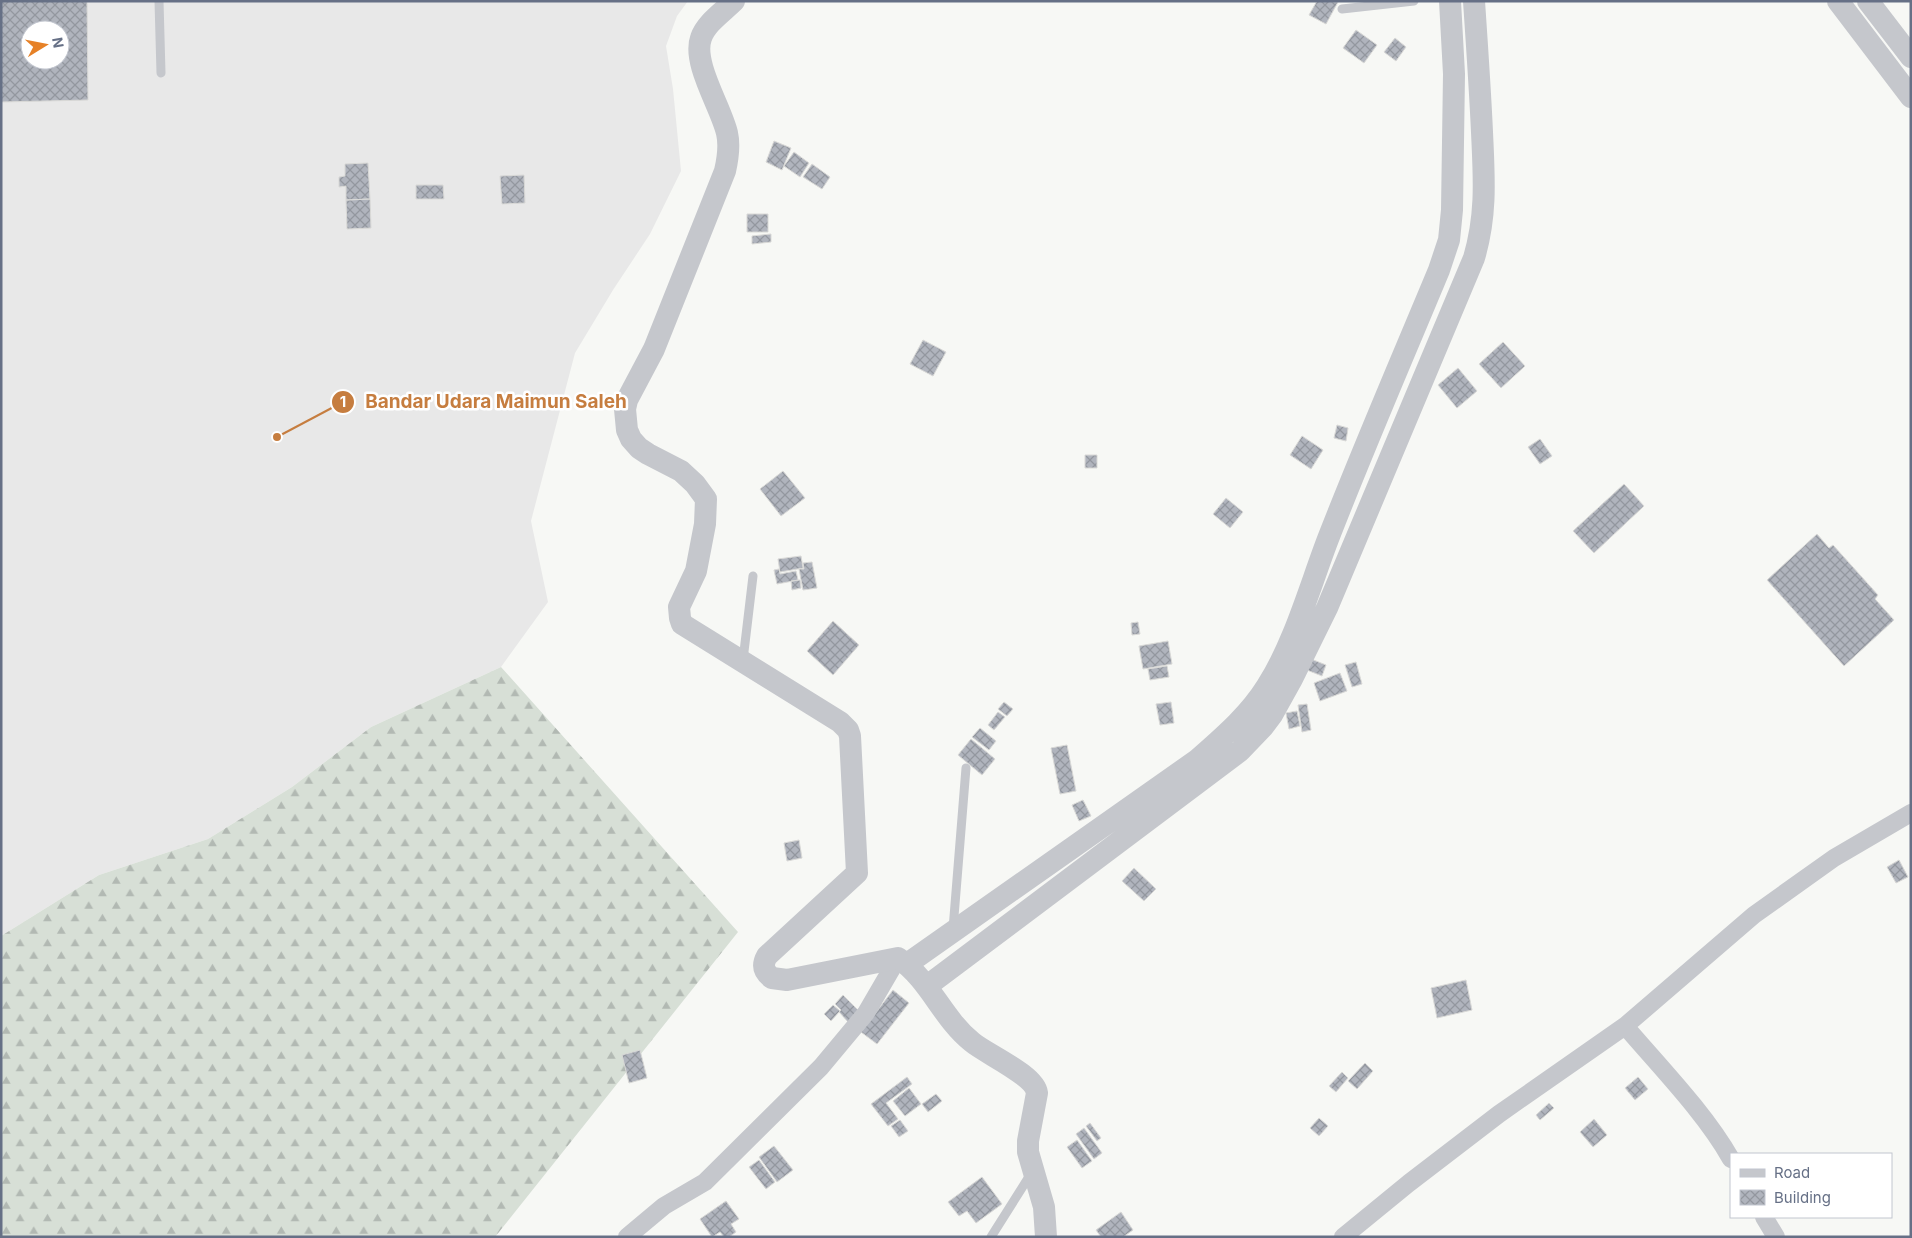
<svg xmlns="http://www.w3.org/2000/svg" width="1912" height="1238" font-family="Inter,sans-serif">
	<defs>
		<pattern id="forest-firs" width="22" height="20" patternUnits="userSpaceOnUse" patternTransform="scale(1.25)"><rect width="22" height="20" fill="#d7dfd6"/><path d="M5 1l3.5 6h-7zM16 11l3.5 6h-7z" fill="#b2b9b3"/></pattern>
		<pattern id="building-cross-hatch" width="8" height="8" patternUnits="userSpaceOnUse" patternTransform="scale(1.25)"><rect width="8" height="8" fill="#b0b4bd"/><path d="M0 0l8 8M0 8l8-8" fill="none" stroke="#93979f"/></pattern>
	</defs>
	<rect width="100%" height="100%" fill="#f7f8f5"/>
	<!-- built -->
	<path fill="#e8e8e8" fill-rule="evenodd" d="M1,1h687l-11,15 -11,30 7,43 8,82 -31,63 -37,56 -38,63 -44,168 17,81 -47,65 -130,60 -79,60 -84,52 -109,36 -98,61zM30,30h30v30h-30z"/>
	<!-- forest -->
	<path fill="url(#forest-firs)" d="M501,667l237,265 -243,305h-494v-301l98,-61 109,-36 84,-52 79,-60z"/>
	<!-- building -->
	<path fill="url(#building-cross-hatch)" stroke="#d9d9d7" fill-rule="evenodd" d="M1,1h86l1,99 -87,2zM30,30h30v30h-30z
		M1317,1l21,1 -12,22 -17,-9z
		M1356,30l21,15 -13,18 -21,-15z
		M1395,38l11,9 -10,14 -12,-9z
		M774,141l17,7 -9,22 -16,-8z
		M794,152l15,11 -9,14 -16,-11z
		M368,163l2,36 -24,1v-14l-7,1v-10l6,-1v-12z
		M812,164l18,13 -8,12 -19,-12z
		M524,175l1,28 -23,1 -2,-28z
		M416,185h27l1,14h-28z
		M370,199l1,29 -24,1 -1,-29z
		M747,214h21v18h-21z
		M771,234v8l-19,2v-8z
		M923,340l23,12 -13,24 -23,-12z
		M1503,342l22,24 -24,22 -22,-24z
		M1458,368l19,23 -20,17 -19,-23z
		M1337,425l11,3 -2,13 -12,-3z
		M1302,436l21,14 -12,19 -21,-14z
		M1540,439l12,17 -12,8 -12,-17z
		M1085,455h12v13h-12z
		M783,471l22,27 -24,18 -21,-27z
		M1624,484l20,22 -50,47 -21,-22z
		M1226,498l17,14 -13,16 -17,-14z
		M1817,534l12,14 4,-3 45,50 -3,4 19,21 -50,46 -77,-86z
		M801,556l2,12 -23,4 -2,-13z
		M812,562l5,26 -14,2 -4,-21h5l-1,-6z
		M779,569l1,5 16,-3 2,9 -21,4 -3,-14z
		M800,580l1,8 -9,2 -1,-9z
		M833,621l26,24 -26,30 -26,-24z
		M1138,622l2,12 -8,1 -1,-12z
		M1168,641l4,23 -29,5 -4,-23z
		M1311,659l15,6 -4,11 -15,-6z
		M1356,662l6,22 -10,3 -7,-22z
		M1167,666l2,11 -19,3 -2,-11z
		M1340,673l7,18 -27,10 -6,-18z
		M1004,702l9,7 -6,7 -9,-7z
		M1171,702l3,21 -14,2 -4,-21z
		M1307,704l4,26 -9,2 -4,-27z
		M1297,711l3,15 -11,3 -3,-16z
		M998,712l7,5 -11,13 -6,-5z
		M980,728l16,13 -7,9 -17,-13z
		M971,739l24,20 -13,16 -24,-20z
		M1067,745l9,46 -16,3 -9,-46z
		M1083,800l8,16 -12,5 -7,-16z
		M799,840l3,18 -15,3 -3,-18z
		M1899,860l9,17 -12,6 -9,-16z
		M1134,868l22,21 -12,12 -22,-20z
		M1466,980l6,30 -35,8 -6,-30z
		M893,990l16,13 -32,41 -16,-12z
		M843,995l17,17 -11,11 -10,-11 2,-2 -6,-6z
		M833,1005l7,6 -9,10 -7,-7z
		M640,1050l7,28 -18,5 -7,-28z
		M1365,1063l8,8 -16,18 -9,-8z
		M1342,1072l6,6 -12,14 -7,-6z
		M907,1077l5,7 -26,19 12,16 -10,7 -17,-22z
		M1638,1077l10,12 -13,11 -10,-12z
		M909,1088l12,16 -16,12 -12,-15z
		M936,1094l6,7 -14,11 -6,-8z
		M1549,1103l5,5 -14,12 -4,-5z
		M1319,1118l9,8 -9,10 -9,-8z
		M1594,1119l13,16 -14,12 -13,-15z
		M900,1120l8,11 -9,6 -8,-11z
		M1090,1123l11,15 -4,3 -11,-15z
		M1084,1128l18,25 -8,6 -18,-25z
		M1077,1140l15,21 -10,7 -15,-21z
		M774,1146l19,24 -16,12 -18,-25z
		M759,1160l16,22 -9,7 -17,-22z
		M982,1177l20,27 -26,19 -9,-12 -8,5 -11,-14z
		M726,1201l13,18 -8,5 5,8 -7,5h-5l-4,-5 -8,5 -12,-18z
		M1121,1212l12,18 -10,7h-22l-5,-7z"/>
	<g fill="none" stroke-linecap="round" stroke-linejoin="round">
		<!-- service -->
		<path stroke="#c5c7cc" stroke-width="9" d="M159,1l2,72
			M1342,9l72,-8
			M743,660l10,-84
			M953,929l13,-161
			M991,1237l41,-65"/>
		<!-- minor -->
		<path stroke="#c5c7cc" stroke-width="18" d="M1625,1026c35,41 80,87 106,133
			M1764,1217l12,20
			M627,1237l37,-31 41,-24 116,-115 45,-54 32,-55
			M1343,1237l66,-54 90,-69 126,-88 129,-111 80,-57 77,-45"/>
		<!-- tertiary -->
		<path stroke="#c5c7cc" stroke-width="22" d="M734,1c-11,11 -28,22 -33,37 -9,25 20,69 26,95 3,13 1,25 -2,38l-71,178 -27,51 -2,9 2,21 4,9 8,9 9,6 33,17 14,13 11,15 -1,25 -9,47 -17,36 1,11 2,6 158,98 8,8 2,6 7,137 -90,83c-5,9 -4,15 5,22l15,2 111,-22c32,22 44,60 74,84 14,12 63,33 65,51l-9,48v11l16,55 2,30
			M1838,1l73,96
			M1868,1l43,56
			M907,964l290,-204c26,-23 52,-45 70,-74 27,-42 43,-100 61,-147 35,-90 74,-180 111,-269l10,-30 3,-30 2,-136 -4,-73
			M927,986l313,-235 23,-24 9,-12 20,-36 35,-71 147,-350c13,-44 10,-81 8,-126 -2,-44 -5,-87 -8,-131"/>
	</g>
	<!-- callouts -->
	<path fill="none" stroke="#c67d3f" stroke-width="2" d="M277 437L343 402"/>
	<g fill="#c67d3f" stroke="#fff" stroke-width="2">
		<circle cx="277" cy="437" r="5"/>
		<circle cx="343" cy="402" r="12"/>
	</g>
	<g font-size="15" text-anchor="middle" font-weight="bold" fill="#fff">
		<text x="343" y="407">1</text>
	</g>
	<g font-size="19" text-anchor="middle" font-weight="bold" fill="#c67d3f" stroke="#fff" stroke-width="5" stroke-linejoin="round" paint-order="stroke">
		<text x="496" y="408">Bandar Udara Maimun Saleh</text>
	</g>
	<!-- border -->
	<rect width="1912" height="1238" fill="none" stroke="#667086" stroke-width="5"/>
	<!-- legend -->
	<rect x="1730" y="1153" width="162" height="65" fill="#ffffff" stroke="#c2c6cf"/>
	<rect x="1740" y="1169" width="25" height="8" fill="#c5c7cc" stroke="#c2c6cf"/>
	<text x="1774" y="1178" font-size="15" fill="#667086">Road</text>
	<rect x="1740" y="1190" width="25" height="15" fill="url(#building-cross-hatch)" stroke="#c2c6cf"/>
	<text x="1774" y="1203" font-size="15" fill="#667086">Building</text>
	<!-- north arrow -->
	<g transform="translate(45 45) rotate(80)"><circle r="24" fill="#ffffff" stroke="#c2c6cf"/>
	<path d="M0-4L9 19L0 12L-9 19Z" fill="#e68127"/>
	<text y="-8" font-size="14" font-weight="bold" text-anchor="middle" fill="#667086">N</text>
	</g>
</svg>
